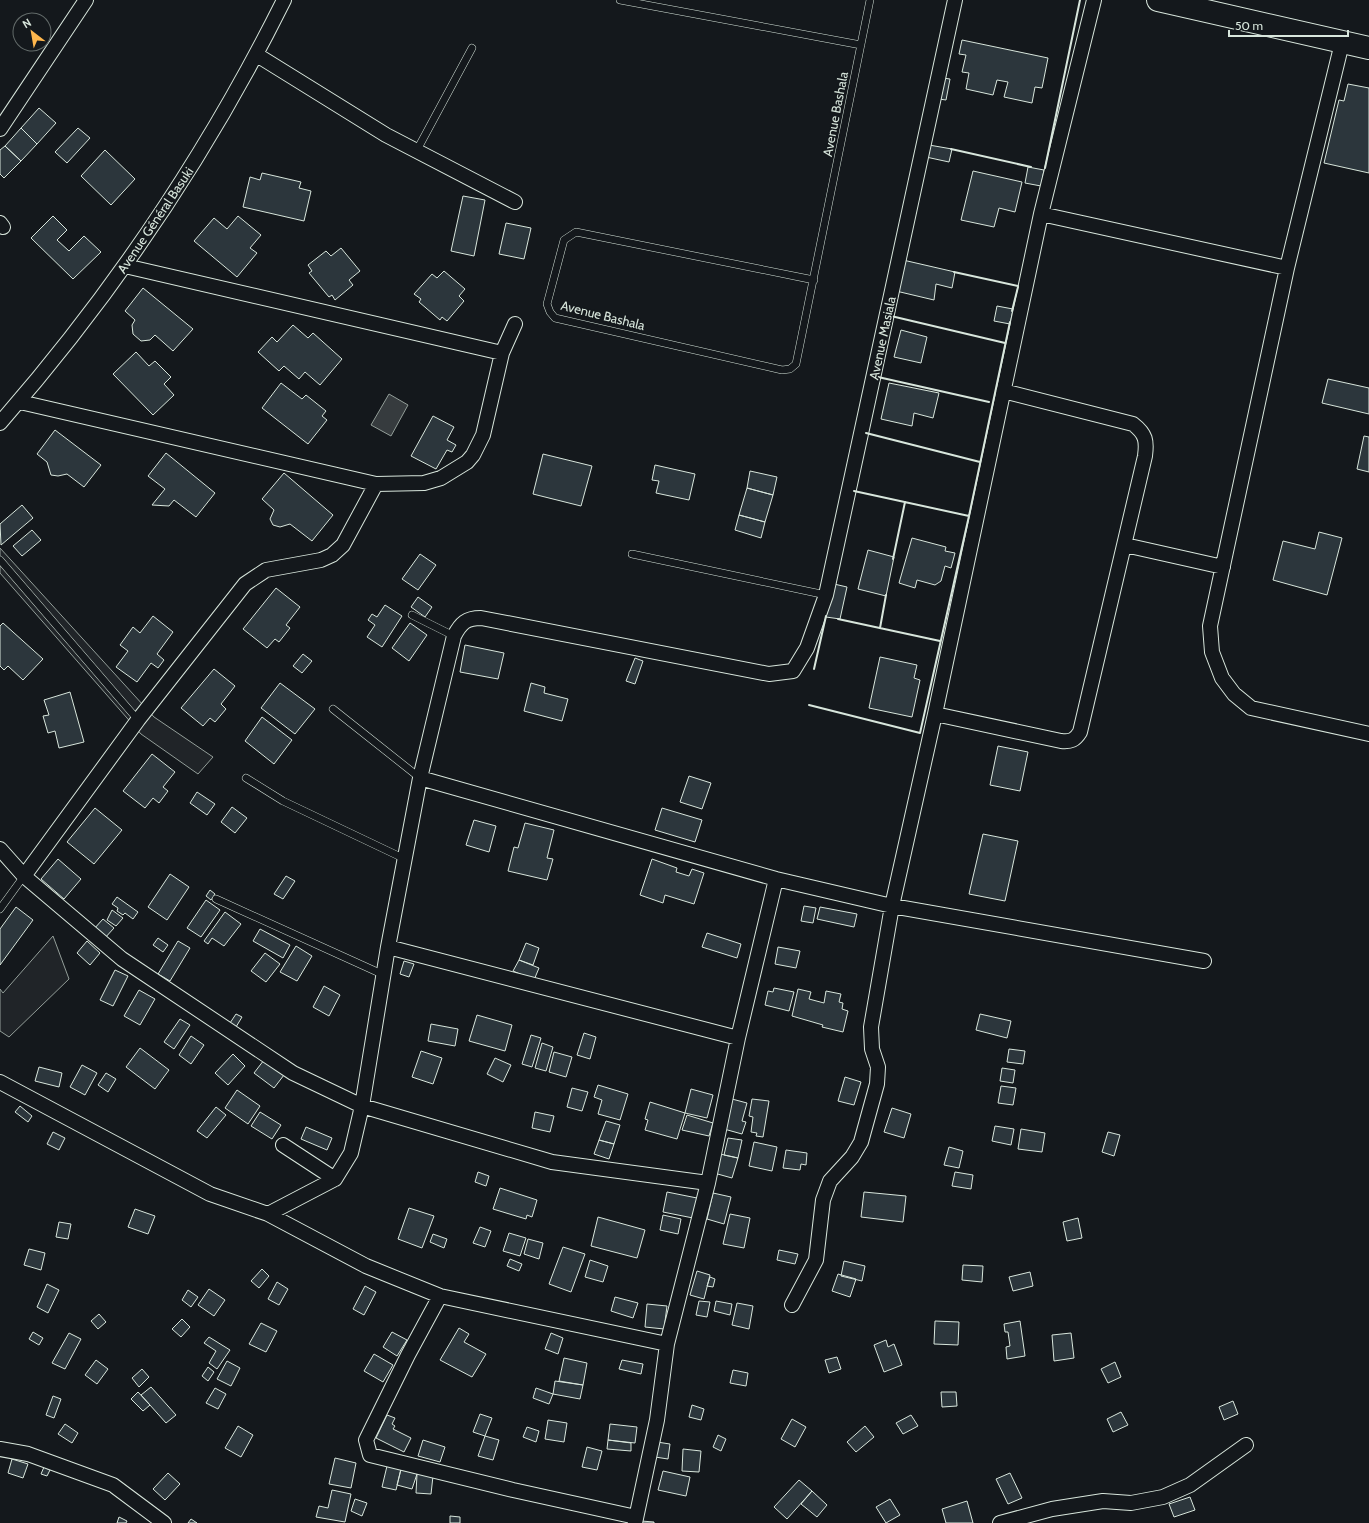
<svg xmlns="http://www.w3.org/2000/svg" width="1369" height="1523" font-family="Cabin,sans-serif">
	<rect width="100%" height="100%" fill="#14181c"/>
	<!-- green -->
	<path fill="#202428" stroke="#939e99" d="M0,548l154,169 59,40 -15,17 -57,-40 -141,-161z
		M53,936l16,43 -60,58 -9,-6v-42l3,4z"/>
	<!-- water -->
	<path fill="#363b3e" stroke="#939e99" d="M389,394l19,11 -17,31 -20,-11z"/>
	<!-- building -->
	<path fill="#2c363c" stroke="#d8e6dc" d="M962,40l86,18 -6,30 -7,-1 -3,16 -28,-6 4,-15 -11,-2 -4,15 -27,-6 3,-16 -7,-1 4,-17 -7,-1z
		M943,78l7,1 -4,21 -7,-1z
		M1348,84l21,4v85l-45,-10 15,-63 5,1z
		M39,108l17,15 -19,21 -16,-16z
		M21,128l16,16 -16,17 -16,-15z
		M78,128l12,10 -23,25 -12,-11z
		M929,145l23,4 -3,13 -23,-5z
		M5,146l16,15 -17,17 -4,-4v-24z
		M105,150l30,29 -24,26 -30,-29z
		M1028,167l16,3 -3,16 -16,-3z
		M973,171l49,11 -7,30 -16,-4 -5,19 -33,-7z
		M262,173l39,9 -2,6 12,3 -7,30 -61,-14 7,-30 10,3z
		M463,196l22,4 -11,56 -23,-5z
		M53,216l14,14 -10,10 12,11 15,-15 17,16 -28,27 -42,-41z
		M238,216l23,19 -11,13 7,5 -20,24 -43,-36 20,-23 13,11z
		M506,223l25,5 -7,31 -25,-5z
		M341,248l19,23 -11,9 4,5 -18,15 -3,-5 -3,2 -20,-24 3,-2 -4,-6 18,-14 5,5z
		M903,260l52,12 -3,16 -16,-4 -2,16 -38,-9z
		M444,271l21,18 -6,7 5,5 -17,20 -5,-4 -2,3 -21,-18 2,-3 -7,-5 18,-20 5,4z
		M143,288l50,41 -20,22 -18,-16 -5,5 -9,1 -8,-7 -1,-9 3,-5 -10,-9z
		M997,306l16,3 -3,15 -16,-3z
		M293,325l15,13 5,-5 29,26 -22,26 -15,-13 -6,7 -15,-13 -5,5 -21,-19 14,-15 5,5z
		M901,330l26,7 -6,26 -27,-6z
		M136,352l13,14 6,-5 16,16 -7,7 10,11 -21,20 -40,-41z
		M1328,379l41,9v26l-47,-11z
		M281,383l21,16 4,-4 20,16 -4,5 5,4 -19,24 -46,-36z
		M889,383l50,10 -6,25 -19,-5 -2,13 -31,-7z
		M433,416l21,11 -7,13 9,5 -4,7 -5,-2 -11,19 -25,-13z
		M55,430l46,35 -17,22 -17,-13 -9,2 -7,-1 -4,-13 -10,-8z
		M1364,436l5,1v35l-12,-3z
		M166,453l49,40 -19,24 -22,-17 -5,6 -17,-1 13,-16 -17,-13z
		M543,454l49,12 -11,40 -48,-12z
		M655,465l40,9 -6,26 -33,-7 3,-12 -7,-1z
		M750,471l27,6 -4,18 -26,-7z
		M284,473l49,42 -21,26 -22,-17 -10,3 -7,-2 -3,-6 4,-9 -12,-11z
		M747,488l26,7 -8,27 -26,-7z
		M22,505l11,13 -32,27 -1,-21z
		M739,515l26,7 -4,16 -26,-8z
		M32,530l9,10 -19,16 -9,-10z
		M1319,532l23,6 -15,57 -54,-15 10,-39 32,8z
		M912,538l34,9 -1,4 10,2 -4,15 -6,-2 -4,15 -6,4 -18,-5 -2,8 -16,-5z
		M868,550l26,7 -8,39 -28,-7z
		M420,554l16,11 -18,25 -16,-11z
		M834,584l13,3 -7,32 -14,-2z
		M276,588l24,19 -14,18 4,3 -11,14 -4,-3 -8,9 -24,-19z
		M418,597l14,10 -7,10 -14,-10z
		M385,605l17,11 -20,31 -15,-10 8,-12 -7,-5 4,-6 5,3z
		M153,616l20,16 -16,22 7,6 -6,8 -7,-5 -14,19 -21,-15 12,-16 -8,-6 13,-18 7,6z
		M3,623l40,36 -20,21 -15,-14 -4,4 -4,-4v-40z
		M410,623l17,12 -18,26 -17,-13z
		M465,645l39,8 -6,26 -38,-7z
		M303,654l9,7 -10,12 -9,-7z
		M880,657l37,8 -3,13 6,2 -8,37 -43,-9z
		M635,658l8,3 -8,23 -9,-3z
		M214,669l21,17 -14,18 5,5 -11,13 -5,-4 -7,8 -22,-18z
		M280,683l35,26 -20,25 -34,-26z
		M531,683l14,4 -1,6 24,6 -6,22 -38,-10z
		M70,692l14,50 -25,6 -4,-17 -7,2 -5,-17 6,-1 -5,-15z
		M262,717l30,23 -18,24 -29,-23z
		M998,746l30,6 -8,39 -30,-6z
		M152,754l23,18 -12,15 5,4 -9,12 -6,-5 -8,10 -22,-17z
		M689,776l22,7 -9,26 -22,-7z
		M197,792l18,12 -8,11 -17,-12z
		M232,807l15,11 -12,15 -14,-11z
		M95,808l27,22 -28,34 -27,-22z
		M662,808l40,12 -7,22 -40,-12z
		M474,820l22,6 -7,26 -23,-7z
		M525,823l29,7 -7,28 6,1 -6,21 -39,-9 6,-24 4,1z
		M983,834l35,7 -13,60 -36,-7z
		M58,859l23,20 -17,20 -23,-20z
		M652,859l25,9 -1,4 13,4 3,-7 12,4 -10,31 -29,-9 -2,8 -23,-8z
		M170,874l19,13 -22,33 -19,-13z
		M286,876l9,5 -12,18 -9,-5z
		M210,890l5,4 -4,6 -5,-4z
		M117,897l21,15 -5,7 -8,-6 -2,2 -6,-4 1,-3 -6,-4z
		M206,900l14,10 -19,27 -14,-9z
		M804,906l12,2 -3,15 -12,-2z
		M16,907l17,13 -33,45v-36z
		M820,907l37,7 -3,13 -37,-8z
		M112,910l11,8 -7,8 -9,-6z
		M225,912l16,12 -17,22 -12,-8 -4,6 -4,-3z
		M103,919l11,9 -10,11 -11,-9z
		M260,929l30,16 -7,13 -30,-17z
		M707,933l34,11 -4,14 -35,-11z
		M158,938l10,7 -5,7 -10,-7z
		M87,941l13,12 -10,12 -13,-12z
		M178,941l12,7 -20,33 -12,-7z
		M526,943l13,5 -6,17 -14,-5z
		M296,946l16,10 -15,25 -17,-9z
		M778,947l22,4 -4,17 -21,-4z
		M265,953l15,11 -14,18 -15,-11z
		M519,960l20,8 -5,12 -21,-9z
		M404,961l10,3 -5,13 -9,-3z
		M115,970l13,6 -15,30 -13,-6z
		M324,986l16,9 -11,21 -16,-9z
		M774,988l20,4 -5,19 -24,-6 3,-14 5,1z
		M798,989l13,3 -2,7 15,4 2,-12 15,3 -2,8 4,1 -1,6 6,2 -5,21 -21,-5 1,-2 -31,-9z
		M139,990l16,9 -15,26 -16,-9z
		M236,1014l6,3 -6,10 -6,-4z
		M980,1014l31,7 -4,17 -31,-8z
		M477,1015l35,10 -7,26 -36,-10z
		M180,1019l10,6 -16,24 -10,-7z
		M431,1024l27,5 -3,17 -27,-5z
		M584,1033l12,4 -6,22 -13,-4z
		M531,1035l10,3 -9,29 -10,-3z
		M191,1036l13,9 -13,19 -12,-9z
		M542,1043l11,4 -7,24 -11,-3z
		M140,1048l29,22 -14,19 -29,-22z
		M1009,1049l16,2 -2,13 -16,-2z
		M421,1051l21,7 -9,26 -21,-7z
		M554,1052l18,5 -6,20 -17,-5z
		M233,1054l12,12 -17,19 -13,-12z
		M495,1058l16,7 -8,17 -16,-8z
		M264,1060l20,15 -10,13 -20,-15z
		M82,1065l15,8 -12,22 -15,-8z
		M39,1067l23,6 -3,14 -24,-6z
		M1002,1068l13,2 -2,13 -13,-2z
		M106,1073l10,6 -8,13 -10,-7z
		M845,1077l16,5 -7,23 -16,-4z
		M598,1085l30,9 -8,26 -22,-6 4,-14 -8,-3z
		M1001,1086l15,2 -3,17 -15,-2z
		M572,1088l16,4 -6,19 -15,-4z
		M691,1089l22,6 -6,23 -22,-5z
		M237,1090l23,16 -12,18 -23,-16z
		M732,1099l15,4 -5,18 4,1 -4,12 -18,-5z
		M752,1099l17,2 -6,36 -7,-1 1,-3 -6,-1 2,-15 -4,-1z
		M650,1102l35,11 -8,26 -32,-9 3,-10 -3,-1z
		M20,1106l12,10 -4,6 -13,-10z
		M216,1107l10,8 -19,23 -10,-7z
		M892,1108l19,6 -7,24 -20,-6z
		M260,1112l21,13 -9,14 -21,-13z
		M535,1112l19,4 -4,16 -18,-4z
		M687,1115l26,8 -4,13 -27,-6z
		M606,1121l14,4 -6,19 -15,-4z
		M995,1126l19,3 -3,16 -19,-4z
		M306,1127l26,11 -5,12 -26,-11z
		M1021,1129l24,4 -3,19 -24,-3z
		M53,1132l12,6 -6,12 -12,-6z
		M1108,1132l12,3 -6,21 -12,-4z
		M728,1138l14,2 -4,18 -14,-3z
		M599,1140l15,4 -5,15 -15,-5z
		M754,1142l23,5 -5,24 -23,-5z
		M949,1147l14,4 -4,17 -15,-3z
		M786,1150l21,3 -1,12 -5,-1 -1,6 -17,-2z
		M720,1154l18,4 -6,20 -18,-5z
		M478,1172l11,4 -3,10 -11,-4z
		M955,1172l18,3 -2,14 -19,-3z
		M500,1188l37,12 -5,17 -5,-2 -1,4 -33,-10z
		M667,1192l30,6 -4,20 -30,-6z
		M864,1192l42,4 -3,26 -42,-5z
		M713,1193l18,4 -7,27 -17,-5z
		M409,1208l25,8 -12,32 -24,-9z
		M135,1209l20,7 -7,18 -20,-7z
		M730,1214l20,4 -6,30 -21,-4z
		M663,1215l18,4 -3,15 -18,-4z
		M598,1217l47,13 -8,28 -46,-12z
		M1078,1218l4,20 -15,3 -4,-19z
		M59,1222l12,2 -3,15 -12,-2z
		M480,1227l11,4 -6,16 -12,-4z
		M509,1233l17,5 -6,18 -17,-5z
		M433,1234l14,5 -3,9 -14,-6z
		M528,1239l15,4 -4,16 -15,-5z
		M563,1247l22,7 -14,38 -22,-8z
		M29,1249l16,4 -4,17 -17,-5z
		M779,1250l19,4 -3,10 -18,-4z
		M510,1259l12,5 -3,7 -12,-5z
		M590,1260l18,6 -5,16 -18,-5z
		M844,1261l21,5 -3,15 -21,-5z
		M963,1265l20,1 -1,16 -20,-2z
		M262,1269l7,7 -10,12 -8,-7z
		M697,1271l13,4 -6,24 -14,-4z
		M1030,1272l3,14 -20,5 -4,-14z
		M838,1274l18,5 -6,18 -18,-6z
		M710,1277l5,2 -2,8 -6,-1z
		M277,1282l11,7 -9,16 -11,-6z
		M47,1284l12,6 -11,23 -11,-6z
		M365,1286l11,6 -12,23 -11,-6z
		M209,1289l16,11 -11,16 -16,-11z
		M188,1290l10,7 -7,10 -9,-7z
		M615,1297l23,6 -5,15 -22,-7z
		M699,1301l11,1 -3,15 -11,-2z
		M716,1301l16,3 -2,11 -16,-4z
		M737,1303l16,3 -4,23 -17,-4z
		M647,1304l20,2 -3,23 -19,-2z
		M99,1314l7,8 -8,7 -7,-8z
		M182,1319l8,8 -9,10 -9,-8z
		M935,1321l24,1 -1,23 -24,-1z
		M1020,1321l5,35 -18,3 -1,-12 4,-1 -2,-14h-3l-1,-8z
		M261,1323l16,8 -11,21 -17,-8z
		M459,1328l10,6 -5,8 22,12 -14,23 -32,-17z
		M33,1332l10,6 -4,7 -10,-6z
		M392,1332l15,8 -10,16 -14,-9z
		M69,1333l12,6 -16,30 -13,-6z
		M551,1333l12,5 -5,16 -13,-5z
		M1071,1333l3,25 -20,3 -2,-26z
		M209,1337l21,13 -13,19 -8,-6 7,-12 -12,-8z
		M886,1340l2,7 6,-3 8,21 -18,7 -10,-27z
		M374,1354l19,11 -10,17 -19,-11z
		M837,1357l4,12 -12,4 -4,-13z
		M564,1358l23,5 -4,22 -24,-4z
		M96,1360l12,9 -11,15 -12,-9z
		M622,1360l21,4 -2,10 -22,-5z
		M227,1361l13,7 -9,18 -14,-7z
		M1115,1362l6,15 -13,6 -7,-14z
		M208,1367l6,5 -6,9 -6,-5z
		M142,1369l7,8 -10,10 -7,-9z
		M733,1370l15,3 -2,13 -16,-3z
		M555,1381l28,4 -3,14 -27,-5z
		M151,1387l25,28 -10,8 -25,-28z
		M215,1388l11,6 -8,15 -12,-6z
		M536,1388l17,6 -4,10 -16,-6z
		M138,1392l12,13 -7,6 -12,-12z
		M941,1392h15l1,14 -15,1z
		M53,1396l8,3 -7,19 -8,-3z
		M1233,1401l5,13 -14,6 -5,-13z
		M692,1405l12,4 -3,11 -12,-3z
		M1121,1412l7,13 -15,7 -6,-13z
		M480,1414l12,4 -7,18 -12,-4z
		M387,1415l8,3 -3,6 3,2 -2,3 18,9 -7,14 -28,-14z
		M911,1415l7,11 -15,8 -7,-11z
		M792,1419l14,8 -11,20 -14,-8z
		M548,1420l19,3 -3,19 -19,-3z
		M65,1424l13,9 -6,10 -14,-9z
		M610,1424l27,3 -2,16 -27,-3z
		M238,1426l15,9 -12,22 -16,-9z
		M865,1426l9,11 -18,15 -9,-10z
		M527,1427l12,4 -3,11 -13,-5z
		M718,1435l8,4 -5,12 -8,-4z
		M485,1436l14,4 -6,20 -15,-4z
		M423,1440l22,7 -5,15 -22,-6z
		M608,1440l23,3v8l-24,-2z
		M657,1442l13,2 -2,15 -13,-2z
		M587,1447l15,4 -5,19 -15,-3z
		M683,1449l18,2 -2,21 -17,-1z
		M335,1458l21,5 -5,25 -22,-4z
		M12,1459l16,5 -5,14 -15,-5z
		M387,1466l14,3 -5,21 -14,-3z
		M44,1467l6,3 -3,6 -6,-2z
		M401,1469l16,5 -5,15 -15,-4z
		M663,1471l27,6 -4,19 -28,-6z
		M168,1473l12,11 -15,16 -12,-11z
		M1010,1473l12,25 -14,6 -12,-25z
		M417,1474l16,2 -2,18 -15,-1z
		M799,1480l13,11 -25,28 -13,-12z
		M332,1490l19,4 -6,28 -29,-5 3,-11 9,2z
		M812,1491l15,14 -10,12 -16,-13z
		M1190,1497l5,13 -21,7 -5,-13z
		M355,1499l12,4 -5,13 -11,-5z
		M890,1499l10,16 -14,8 -10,-16z
		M967,1501l6,22h-27l-4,-14z
		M450,1516l10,1v6h-10z
		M119,1517l8,4 -1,2h-9z
		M191,1519l6,4h-9z
		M641,1521l13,1v1h-13z"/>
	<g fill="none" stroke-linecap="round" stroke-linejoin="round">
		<!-- service casing -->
		<g stroke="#d8e6dc" stroke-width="8">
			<path id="service" d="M620,0l241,45
				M417,150l55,-102
				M814,280l-238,-48 -12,8 -17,64 3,8 5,6 227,52 8,-1 6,-5 74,-364
				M632,554l194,41
				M0,560l138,160
				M412,615l42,21
				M333,709l87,69
				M246,778l37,23 122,58
				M216,899l168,76
				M0,909l24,-33"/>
		</g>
		<!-- minor casing -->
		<g stroke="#d8e6dc" stroke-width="16">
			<path id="minor" d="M1342,43l-55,225 -77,358 2,26 10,26 12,16 17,14 118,26
				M257,55l129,80 129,67
				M0,129l86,-129
				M1041,214l246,54
				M0,223l3,4
				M125,266l377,87
				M20,402l356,82 48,-1 17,-5 26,-16 6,-7 10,-20 19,-82 13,-29
				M0,423c112,-128 208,-270 284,-423
				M1125,545l98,22
				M935,714l126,27c10,1 14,-1 19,-9l65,-276c2,-15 1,-22 -12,-32l-130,-33
				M420,778l356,101 116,27 312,55
				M0,849l24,27 98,83 171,114 69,33 190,56 156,21
				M24,876l114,-156 107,-136 21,-14 55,-10 11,-5 11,-10 33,-61
				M388,947l350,91
				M0,1082l210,112 58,20 67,-35 16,-26 11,-47 26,-159 32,-169 34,-142c7,-13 12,-18 27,-18l288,56 24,-3 14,-23 19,-53 129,-595
				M283,1145l52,34
				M268,1214l98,52 74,30 227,48
				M440,1296l-32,59 -42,85 4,15 143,35 123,27
				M792,1305l24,-45 7,-60 7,-19 22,-24 9,-15 16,-58 1,-17 -6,-18 -1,-22 21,-121 43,-192 106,-500 53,-214
				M0,1449l28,5 85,31 51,38
				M635,1523l22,-103 10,-76 41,-161 30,-145 38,-159
				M1000,1523l52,-14 51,-8 28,2 32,-6 27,-12 56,-40"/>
		</g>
		<!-- primary casing -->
		<g stroke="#d8e6dc" stroke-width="24">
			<path id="primary" d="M1158,0l211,48"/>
		</g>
		<!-- service -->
		<use href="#service" stroke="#14181c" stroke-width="7"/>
		<!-- minor -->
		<use href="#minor" stroke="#14181c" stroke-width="14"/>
		<!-- primary -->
		<use href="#primary" stroke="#14181c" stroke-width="22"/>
		<!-- wall -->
		<path stroke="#d8e6dc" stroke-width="2" d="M951,149l80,18
			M1045,168l35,-168
			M954,272l64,14
			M1012,311l6,-24
			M891,316l114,27
			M878,377l111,25
			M866,433l114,29
			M854,491l115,25
			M893,559l12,-57
			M838,619l102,22
			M880,628l6,-33
			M814,669l12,-53
			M809,705l111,28 49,-217 41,-194"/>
	</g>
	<g text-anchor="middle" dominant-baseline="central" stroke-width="3" stroke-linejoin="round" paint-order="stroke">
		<!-- street labels -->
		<g font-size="13" fill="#d8e6dc" stroke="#14181c">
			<text transform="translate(835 114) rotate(-79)">Avenue Bashala</text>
			<text transform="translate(155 220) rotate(-56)">Avenue Général Basuki</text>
			<text transform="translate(603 315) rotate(14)">Avenue Bashala</text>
			<text transform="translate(882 338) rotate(-78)">Avenue Masiala</text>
		</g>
	</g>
	<!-- north arrow -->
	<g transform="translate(32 32) rotate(329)"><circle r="19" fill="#14181c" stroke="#626a69"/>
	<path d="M0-3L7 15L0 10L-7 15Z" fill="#ffb74d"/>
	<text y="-6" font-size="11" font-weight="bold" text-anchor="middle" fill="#d8e6dc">N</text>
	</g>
	<!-- scale -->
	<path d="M1229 30v6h119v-6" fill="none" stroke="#d8e6dc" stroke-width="2"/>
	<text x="1235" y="30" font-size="12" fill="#d8e6dc" stroke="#14181c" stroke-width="3" paint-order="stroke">50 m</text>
</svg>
